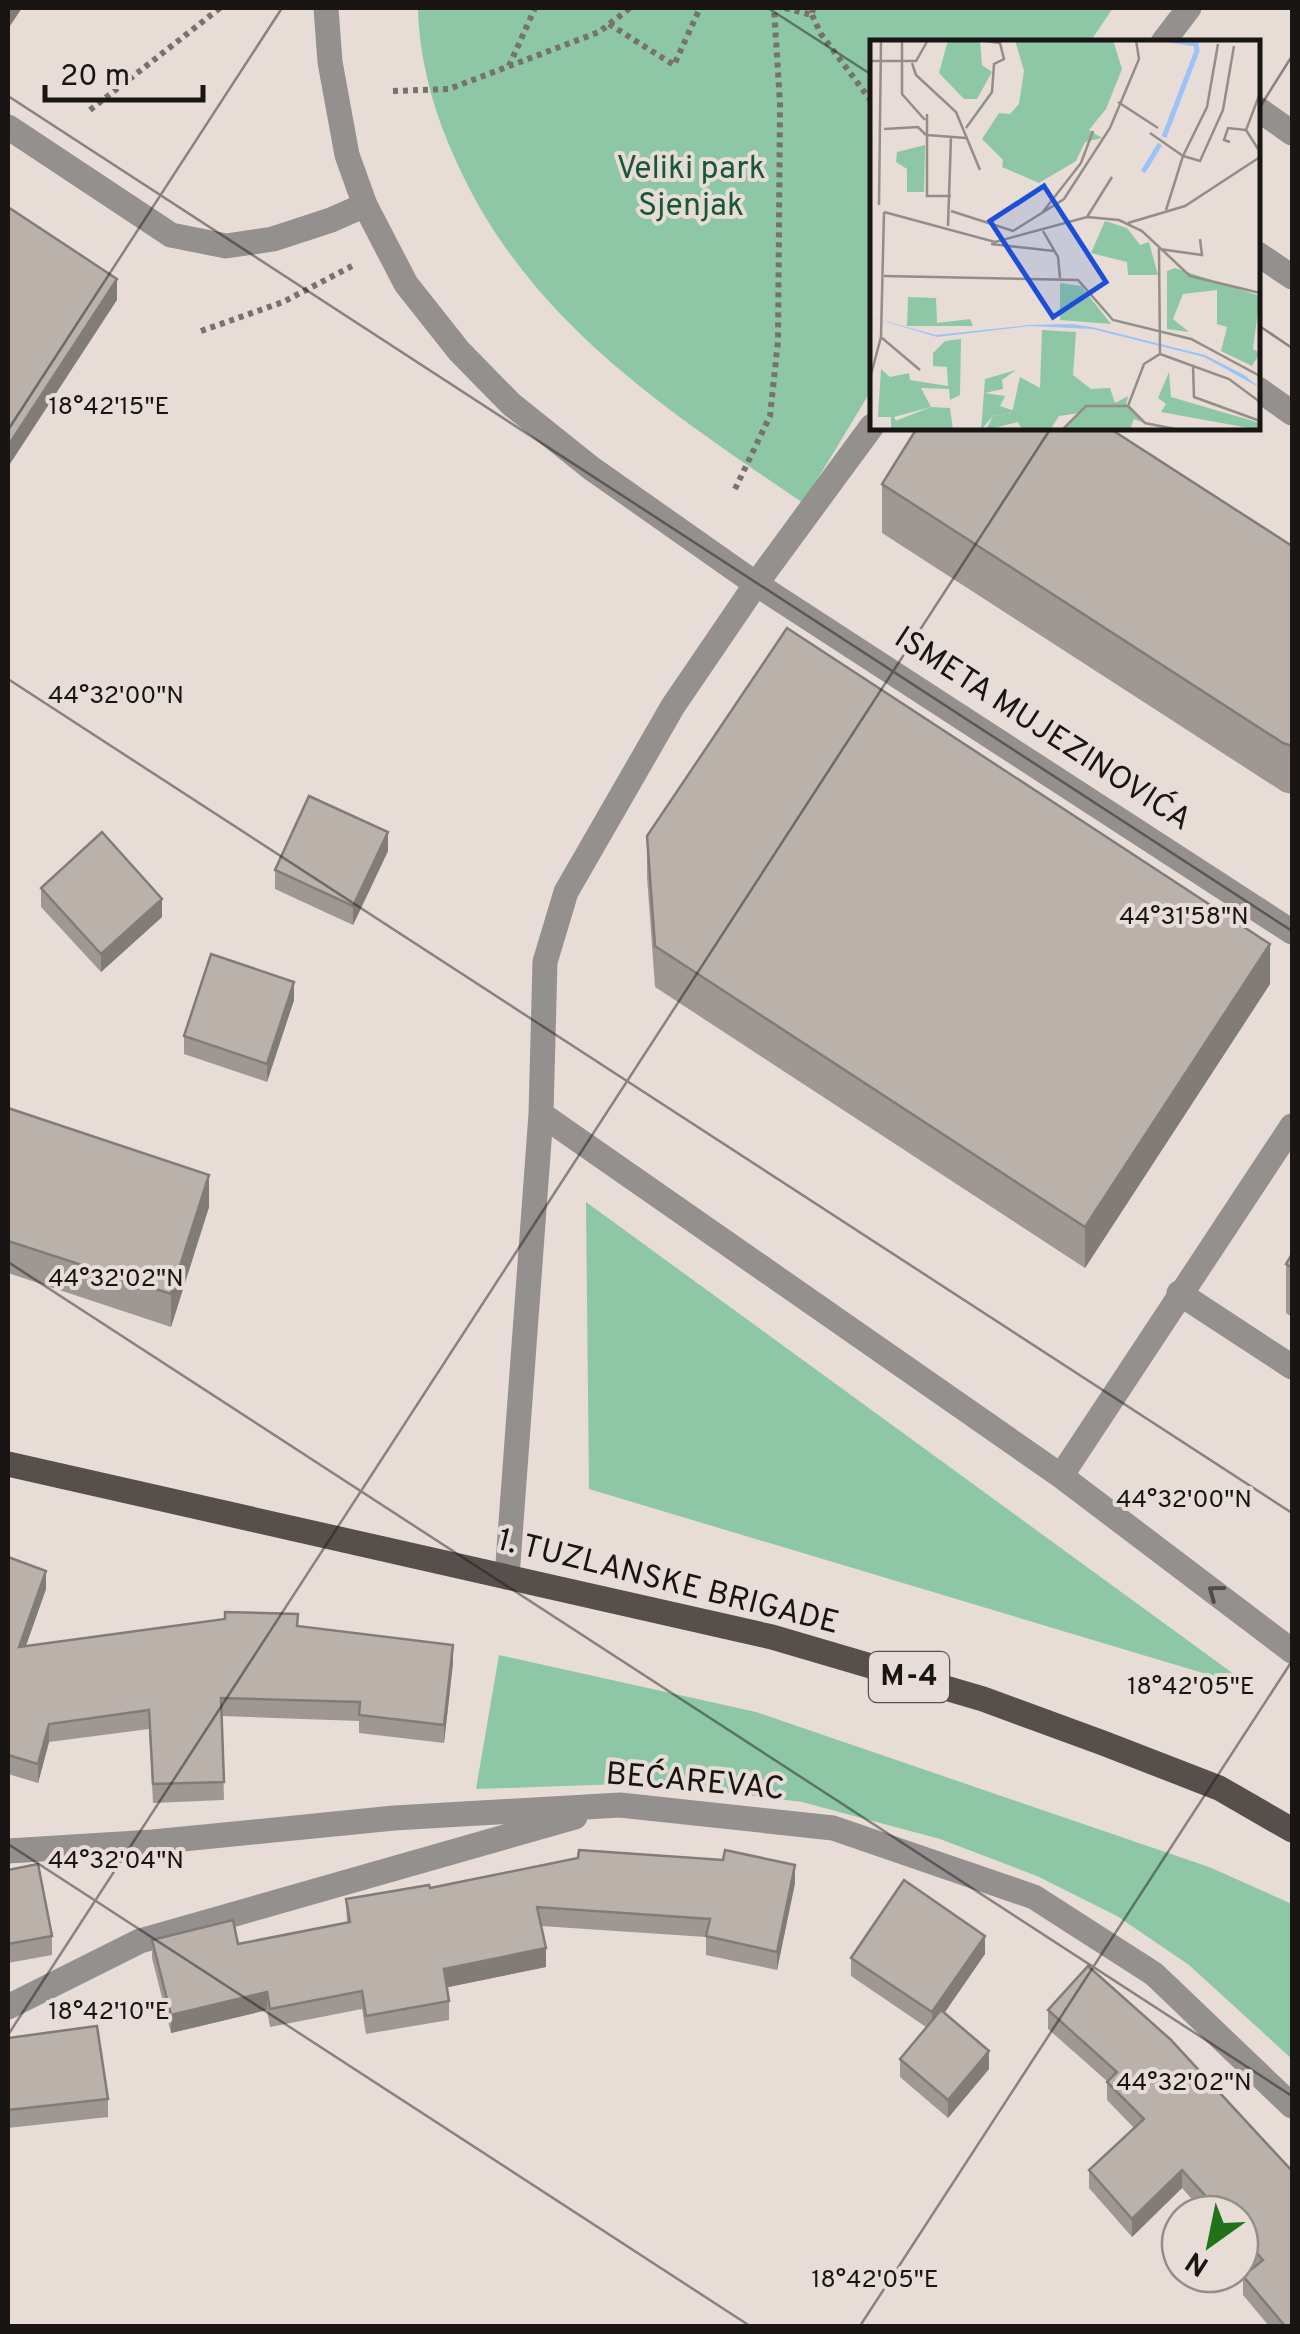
<svg xmlns="http://www.w3.org/2000/svg" width="1300" height="2334" font-family="Overpass,sans-serif">
	<rect width="100%" height="100%" fill="#e7ddd6"/>
	<!-- green -->
	<path fill="#8dc7a6" d="M418,8h695l-23,34h-218v347l-69,114c-141,-96 -280,-186 -350,-349 -20,-45 -34,-96 -35,-146z
		M586,1202l667,486 -664,-199z
		M499,1655l257,57 453,155 83,37v155l-103,-94 -72,-49 -80,-40 -97,-37 -138,-37 -151,-19 -175,6z"/>
	<g fill="none" stroke-linecap="round" stroke-linejoin="round">
		<!-- path -->
		<path stroke="#78726d" stroke-width="6" stroke-dasharray="5 5" stroke-linecap="butt" d="M785,8l27,7 1,-7
			M812,15l9,19 51,68
			M609,24l65,41 26,-57
			M509,66l26,-58
			M393,91l56,-2 150,-57 31,-24
			M90,110l130,-102
			M201,331l82,-29 69,-36
			M735,489l35,-73 8,-75 2,-237 -6,-96"/>
		<!-- lane -->
		<path stroke="#94908e" stroke-width="25" d="M1163,42l26,-34
			M1258,109l34,24
			M8,127l163,108 55,11 47,-7 58,-19 34,-15
			M1258,254l34,23
			M1258,389l34,24
			M756,584l116,-158
			M1179,1293l113,74"/>
		<!-- street -->
		<path stroke="#94908e" stroke-width="25" d="M326,8l4,54 17,93 18,50 41,79 53,67 52,53 80,64 165,116 536,348
			M541,1114l520,362 231,175
			M1061,1476l231,-350
			M507,1577l34,-463 4,-152 21,-70 107,-186 83,-122
			M8,1851l145,-9 241,-24 226,-13 213,23 201,69 120,77 138,132
			M8,2007l132,-66 435,-124"/>
		<!-- primary -->
		<path stroke="#574f4c" stroke-width="25" d="M8,1464l764,173 211,62 120,44 116,45 73,42"/>
	</g>
	<!-- wall -->
	<path fill="#9f9892" d="M882,484l410,62v-2v250l-9,-2 -401,-259z
		M647,836l623,148 -185,284 -430,-281 -8,-110z
		M388,851l-35,74 -78,-36v-19z
		M41,888l121,29 -61,55 -60,-65z
		M294,1000l-27,82 -83,-28v-18z
		M8,1108l201,99 -38,120 -163,-54z
		M1292,1254v63l-6,-4v-49z
		M8,1557l38,32 -20,57 272,-20 155,37 -9,80 -85,-10v-12l-137,-5 2,84 -71,3 -4,-74 -100,13 -11,41 -30,-9z
		M8,1870l44,66v19l-44,8z
		M795,1883l-18,87 -71,-15v-18l-165,-11 5,41 -99,20 2,14v19l-83,14 -4,-25 -92,18 -3,-17 -96,23 -19,-75v-18l86,4 109,-21 -1,-24 84,-11z
		M985,1954l-41,59 45,56 -41,49 -48,-41v-18l26,-32 -75,-51v-18z
		M1048,2010l122,29 122,287h-23l-26,-31v-19l11,-8 -14,-15v-39h-35l-23,-26 -50,49 -43,-49v-18l45,-42 -27,-28v-19l-59,-52z
		M8,2038l100,61v18l-100,11z"/>
	<!-- shaded-wall -->
	<path fill="#827c77" d="M8,8h14l-14,21z
		M117,279v21l-109,167v-21z
		M388,832v19l-35,74v-19z
		M162,899v18l-61,55v-18z
		M1270,944v40l-185,284v-41z
		M294,982v18l-27,82v-18z
		M209,1175v32l-38,120v-33z
		M46,1571v18l-27,76v-18z
		M453,1645v18l-9,80v-18z
		M49,1724v18l-11,41v-19z
		M795,1865v18l-18,87v-18z
		M985,1936v18l-53,77v-19z
		M546,1948v19l-102,21v-19z
		M267,1992v18l-96,23v-18z
		M989,2051v18l-41,49v-18z
		M1182,2170v18l-50,49v-18z"/>
	<!-- building -->
	<path fill="#b9b1aa" stroke="#827c77" stroke-width="2.5" d="M8,207l109,72 -109,167z
		M917,428h192l183,118v-2v202l-9,-3 -401,-259z
		M787,628l483,316 -185,283 -430,-281 -8,-110z
		M309,796l79,36 -35,74 -78,-36z
		M102,832l60,67 -61,55 -60,-66z
		M211,954l83,28 -27,82 -83,-28z
		M8,1108l201,67 -38,119 -163,-53z
		M1292,1254v14l-6,-4z
		M8,1557l38,14 -27,76 206,-28v-7l73,2 -1,12 156,19 -9,80 -85,-10 1,-13 -139,-4 3,84 -71,2 -4,-74 -100,14 -11,40 -30,-9z
		M579,1850l144,10 2,-10 70,15 -18,87 -71,-16 4,-17 -173,-12 9,41 -102,21 5,32 -83,15 -4,-25 -92,18 -3,-17 -96,23 -19,-75 81,-20 5,24 112,-22 -4,-23 83,-14 1,3 148,-30z
		M38,1864l14,72 -44,8v-74z
		M904,1880l81,56 -53,76 -81,-54z
		M1088,1966l82,73 122,132v155h-7l-42,-50 20,-16 -23,-26v-20h-18l-40,-44 -50,49 -43,-49 55,-51 -37,-37 10,-10 -69,-62z
		M941,2010l48,41 -41,49 -48,-41z
		M97,2026l11,73 -100,11v-72z"/>
	<!-- one-way arrows -->
	<defs><path id="oneway-chevron" d="M-2-3.5L2.5 0L-2 3.5" fill="none" stroke-width="1.6" stroke-linecap="round" stroke-linejoin="round" transform="scale(2.5)"/></defs>
	<use stroke="#504c4a" href="#oneway-chevron" transform="translate(1215 1592) rotate(-143)"/>
	<!-- ticks -->
	<path fill="none" stroke="#191513" stroke-width="2.5" stroke-opacity="0.45" d="M768,8l104,67M8,96l1284,835M1258,110l34,-54M1258,325l34,23M8,430l274,-422M8,679l1284,834M8,1262l1284,834M8,1844l742,482M8,2035l1043,-1607M860,2326l432,-665"/>
	<g text-anchor="middle" dominant-baseline="central" stroke-width="8" stroke-linejoin="round" paint-order="stroke">
		<!-- shield labels -->
		<rect fill="#e7ddd6" stroke="#57514e" stroke-width="2.5" x="869" y="1652" width="80" height="50" rx="8"/>
		<g font-size="30" font-weight="bold" fill="#191513">
			<text x="909" y="1677">M-4</text>
		</g>
		<!-- park labels -->
		<g font-size="32" fill="#18583a" stroke="#e7ddd6">
			<text x="691" y="170">Veliki park<tspan x="691" dy="37">Sjenjak</tspan></text>
		</g>
		<!-- street labels -->
		<g font-size="32" fill="#191513" stroke="#e7ddd6">
			<text transform="translate(1042 730) rotate(33)">ISMETA MUJEZINOVIĆA</text>
			<text transform="translate(668 1583) rotate(14)">1. TUZLANSKE BRIGADE</text>
			<text transform="translate(695 1783) rotate(5)">BEĆAREVAC</text>
		</g>
	</g>
	<!-- overview -->
	<g transform="translate(870 40)">
		<rect width="390" height="390" fill="#e7ddd6"/>
		<path d="M55,105l-1,47h-17v-23l-11,-7 1,-10zM235,181l22,7 13,17 9,-3 9,33h-30l-1,-13 -36,-9zM305,228l85,28 -7,53 7,4 -8,13 -31,-15 6,-24 -10,-3v-34l-34,4 -10,25 16,13 -22,-3v-58zM190,243l21,3 30,38 -51,-4zM38,257l28,1 1,25 33,-4 3,7h-66zM172,290l34,2 -3,43 18,14 19,-1 5,15 13,-7 -2,10 -67,10 -9,14h-28l-4,-8 -32,8 7,-14 19,-3 8,-36 20,11zM91,299l-1,56 -10,5 -1,-11 -28,-1 10,19 -37,10 7,13h-10v-13h-13l3,-48 9,8 19,-4 1,7 38,6 -1,-19 -14,-1v-13l12,-12zM299,332l2,25 89,26v7l-99,-18 5,-8 -8,-6z" fill="#8dc7a6"/>
		<path d="M78,0h32l2,25 10,7 -15,27h-13l-25,-26zM145,0h98l9,29 -16,40 -17,21 13,8 -17,4 -9,19 -37,22 -37,-16 1,-7 -21,-21 17,-26 11,1 9,-10 5,-33zM146,330l-14,10 1,9 -18,4 20,3 -5,10 18,6 -25,4 -12,14 4,-51zM216,366h42l17,17 -11,-4 -4,11h-68zM61,367l19,1 3,22h-52l-6,-9z" fill="#8dc7a6"/>
		<path d="M0,277l66,18 93,-10 43,-1 20,3 113,28 39,20 16,13 -56,-31 -112,-28 -62,-3 -93,11z" fill="#9cc3f8"/>
		<path fill="none" stroke="#9cc3f8" stroke-width="5" d="M294,97l33,-86 -1,-7 -27,-4M273,132l17,-28"/>
		<path fill="none" stroke="#958d88" stroke-width="2.5" d="M32,0v54l23,26M348,4l-11,63 -24,49 17,5 23,-51 11,-64M0,21h46l12,-21M42,23l4,12 40,37 24,58M390,53l-14,37 14,22M248,62l40,26M57,74v82h24M96,88l26,-36 2,-28 10,-5 -4,-16 -21,-3M14,89l34,-2 8,8M280,93l33,23 -17,54M57,95l39,3M360,102l-6,-2 4,-12 18,2M9,165l2,-165M81,171l62,20 51,-32 46,-71 29,-69 -3,-19M14,172l111,30 92,-25 32,3 23,11 48,45 70,17M172,173l39,-50 12,-32M217,177l25,-40M258,183l57,-17 75,-49M78,186l3,-89M173,191l15,26 2,21M121,204l63,7M14,236l194,4 35,40 78,19 69,37M12,298l38,32M290,314l-1,-105 43,6 -2,-16M323,325l1,32 66,24M0,338l11,-41 3,-125M192,390l24,-24h42M310,390l-35,-7 -17,-17 16,-42 16,-10 69,25 31,23"/>
		<path fill="#1d4ed8" fill-opacity="0.15" stroke="#1d4ed8" stroke-width="5" d="M174,146l62,96 -53,35 -63,-96z"/>
		<rect width="390" height="390" fill="none" stroke="#191513" stroke-width="5"/>
	</g>
	<g font-size="25" text-anchor="middle" fill="#191513" stroke="#e7ddd6" stroke-width="8" stroke-linejoin="round" paint-order="stroke">
		<text x="109" y="414">18°42'15"E</text>
		<text x="116" y="703">44°32'00"N</text>
		<text x="1184" y="924">44°31'58"N</text>
		<text x="116" y="1286">44°32'02"N</text>
		<text x="1184" y="1507">44°32'00"N</text>
		<text x="1191" y="1694">18°42'05"E</text>
		<text x="116" y="1868">44°32'04"N</text>
		<text x="109" y="2019">18°42'10"E</text>
		<text x="1184" y="2090">44°32'02"N</text>
		<text x="875" y="2287">18°42'05"E</text>
	</g>
	<!-- border -->
	<rect width="1300" height="2334" fill="none" stroke="#191513" stroke-width="20"/>
	<!-- north arrow -->
	<g transform="translate(1210 2244) rotate(213)"><circle r="48" fill="#e7ddd6" stroke="#958d88" stroke-width="2.5"/>
	<path d="M0-8L18 38L0 25L-18 38Z" fill="#217219"/>
	<text y="-15" font-size="28" font-weight="bold" text-anchor="middle" fill="#191513">N</text>
	</g>
	<!-- scale -->
	<path d="M45 85v15h158v-15" fill="none" stroke="#191513" stroke-width="5"/>
	<text x="60" y="85" font-size="30" fill="#191513" stroke="#e7ddd6" stroke-width="8" paint-order="stroke">20 m</text>
</svg>
